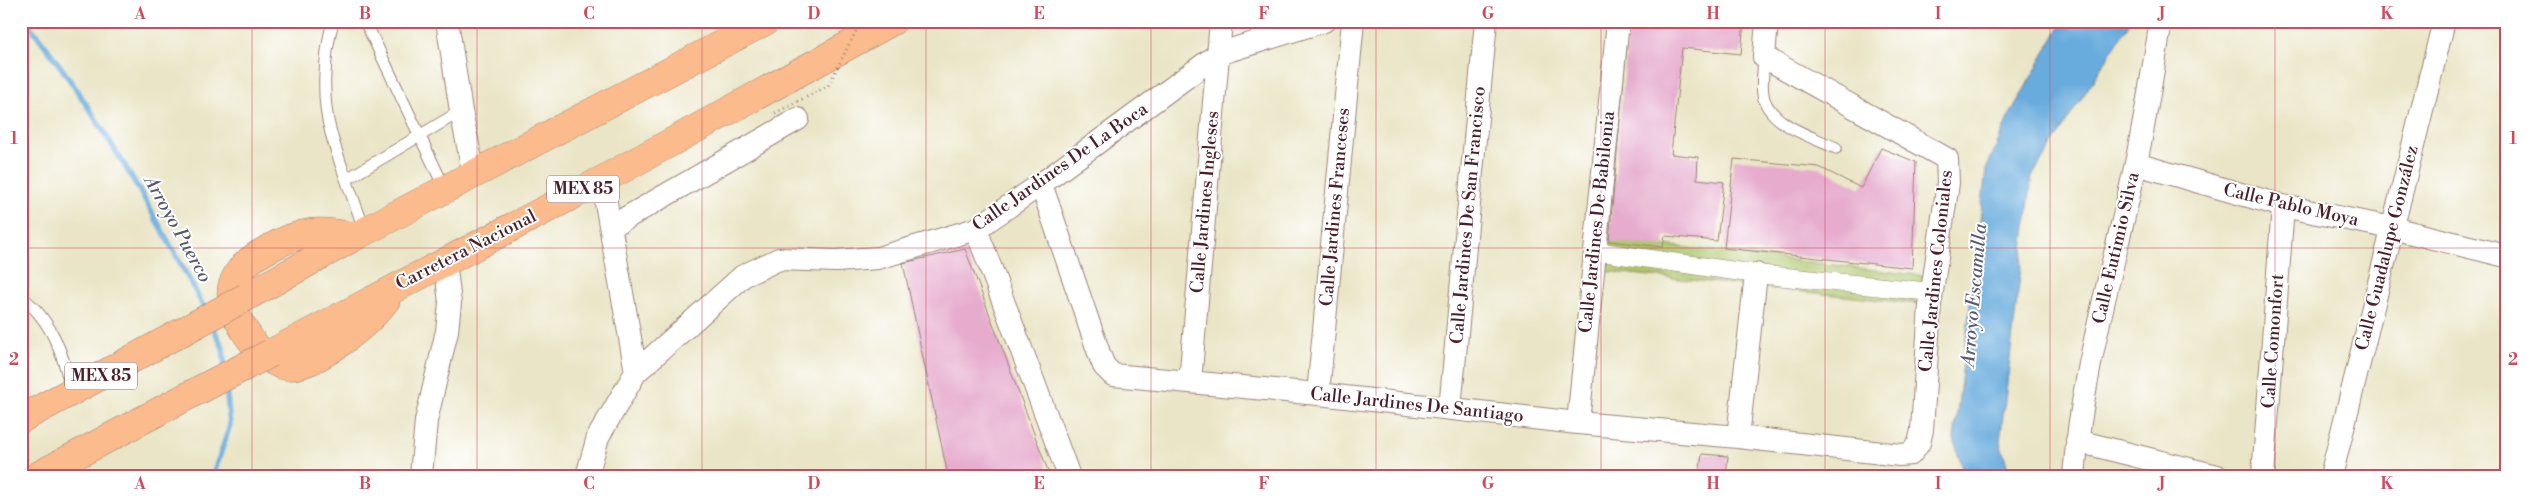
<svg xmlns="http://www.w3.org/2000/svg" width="2527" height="497" font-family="'Libre Bodoni',serif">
	<rect width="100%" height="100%" fill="#fff"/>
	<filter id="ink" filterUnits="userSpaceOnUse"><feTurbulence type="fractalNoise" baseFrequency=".02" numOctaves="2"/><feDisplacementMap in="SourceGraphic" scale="10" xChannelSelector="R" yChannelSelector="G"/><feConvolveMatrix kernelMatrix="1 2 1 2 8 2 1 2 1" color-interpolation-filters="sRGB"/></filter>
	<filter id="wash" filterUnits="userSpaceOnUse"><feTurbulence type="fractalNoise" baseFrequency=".0096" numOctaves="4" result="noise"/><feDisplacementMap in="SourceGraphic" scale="20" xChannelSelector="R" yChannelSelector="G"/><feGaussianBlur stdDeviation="1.12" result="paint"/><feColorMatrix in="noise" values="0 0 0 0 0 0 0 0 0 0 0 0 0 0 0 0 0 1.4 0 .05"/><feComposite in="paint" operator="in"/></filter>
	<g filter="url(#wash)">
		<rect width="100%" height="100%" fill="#eae5c6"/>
		<!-- green -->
		<path fill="#aec66b" stroke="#7c724b" d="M1596,237l338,40 -4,28 -337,-35z"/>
		<!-- water -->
		<path fill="#68abdd" stroke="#596584" d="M2063,21h68l-99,155 -32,265 10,35h-46l-10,-37 32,-269 23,-54z"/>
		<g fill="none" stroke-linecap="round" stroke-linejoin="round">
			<!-- stream -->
			<path stroke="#68abdd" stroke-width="5.5" d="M26,21c45,56 82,116 118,177 21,38 43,75 62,114
				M212,325l11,23 2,20
				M213,476l17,-51 -4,-40"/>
		</g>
		<g id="blocks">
			<!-- building -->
			<path fill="#e6abcd" d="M1629,21h115l-3,33 -59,-6 -11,106 27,3 -1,22 27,3 -7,59 -52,-5 -2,11 -54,-6z
				M1881,148l35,14 -4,106 -188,-20 10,-89 85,8 42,21z
				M965,249l85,227h-102l-45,-213z
				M1702,454l26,2 -2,20h-27z"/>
		</g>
	</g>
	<g filter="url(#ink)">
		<use href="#blocks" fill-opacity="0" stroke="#9a8278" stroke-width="1"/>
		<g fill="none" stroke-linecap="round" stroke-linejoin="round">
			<!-- service casing -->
			<g stroke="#9a8278" stroke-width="13">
				<path id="service" d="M333,21c-9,34 -12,78 -2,112 9,33 23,66 34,99
					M365,21l80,168
					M1764,57c0,12 -4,30 0,42 9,27 49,38 72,49
					M347,179l114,-68
					M21,297c31,22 43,60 51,95"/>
			</g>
			<!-- pedestrian casing -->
			<g stroke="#9a8278" stroke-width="19">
				<path id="pedestrian" d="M1594,251l162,23 176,18"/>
			</g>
			<!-- minor casing -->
			<g stroke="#9a8278" stroke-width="24">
				<path id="minor" d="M447,21l14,90 13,64
					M2136,164l147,42 109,22 114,28
					M602,180l34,192
					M1041,184l59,172 4,10 9,9 205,19 260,29 160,14 162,18 11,-1 8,-11 3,-13 8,-125 18,-122 -1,-24 -183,-102 3,-36
					M612,226l186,-107
					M976,229l93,247
					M1190,382l31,-361
					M1318,394l35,-373
					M1450,409l36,-388
					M1578,423l40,-402
					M1738,437l18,-163
					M2077,441l140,35
					M421,476l5,-55 21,-90 3,-28 -5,-42
					M587,476l11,-39 38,-65 107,-96 36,-17 57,2 42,-3 98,-29 65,-45 177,-130 106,-33
					M2074,476c8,-107 40,-209 62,-313 10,-47 17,-94 25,-142
					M2263,476l20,-270
					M2331,476l113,-455"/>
			</g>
			<!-- trunk casing -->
			<g stroke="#9a8278" stroke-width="29">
				<path id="trunk" d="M354,237c-35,-8 -51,-7 -84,11 -17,9 -33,19 -38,39 -6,25 29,77 55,79 29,2 83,-44 99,-66
					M246,297l108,-60 412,-216
					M271,353l331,-173 291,-159
					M21,419l159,-86
					M37,476l162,-86"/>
			</g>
			<!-- service -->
			<use href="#service" stroke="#fff" stroke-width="11"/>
			<!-- pedestrian -->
			<use href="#pedestrian" stroke="#fff" stroke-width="18"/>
			<!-- minor -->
			<use href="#minor" stroke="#fff" stroke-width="22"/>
			<!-- trunk -->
			<use href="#trunk" stroke="#fbbb8c" stroke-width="28"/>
			<!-- trunk-bridge casing -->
			<g stroke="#9a8278" stroke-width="29" stroke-linecap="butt">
				<path id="trunk-bridge" d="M180,333l66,-36
					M199,390l72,-37"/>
			</g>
			<!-- path-bridge -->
			<path stroke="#9a8278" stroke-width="3" stroke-dasharray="1 4" stroke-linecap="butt" d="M775,113l53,-27 33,-65"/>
			<!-- trunk-bridge -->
			<use href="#trunk-bridge" stroke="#fbbb8c" stroke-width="28"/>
		</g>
	</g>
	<!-- grid -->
	<path fill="none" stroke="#d1495b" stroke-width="1" stroke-opacity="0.55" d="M252,21v455M477,21v455M702,21v455M926,21v455M1151,21v455M1376,21v455M1601,21v455M1825,21v455M2050,21v455M2275,21v455M21,248h2485"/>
	<g text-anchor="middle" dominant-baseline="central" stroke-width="4" stroke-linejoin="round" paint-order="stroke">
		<!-- shield labels -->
		<g fill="#fff" stroke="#80626b" stroke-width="1">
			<rect x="547" y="175.5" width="72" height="27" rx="4"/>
			<rect x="65" y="362.5" width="72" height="27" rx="4"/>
		</g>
		<g font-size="16" font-weight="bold" fill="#4a1f2b">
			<text x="583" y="189">MEX 85</text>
			<text x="101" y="376">MEX 85</text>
		</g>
		<!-- street labels -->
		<g font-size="18" fill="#4a1f2b" stroke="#fff">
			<text transform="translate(1060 167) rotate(-35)">Calle Jardines De La Boca</text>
			<text transform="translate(1205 202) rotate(-85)">Calle Jardines Ingleses</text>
			<text transform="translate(2291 205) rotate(13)">Calle Pablo Moya</text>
			<text transform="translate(1335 207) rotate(-85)">Calle Jardines Franceses</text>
			<text transform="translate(1468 215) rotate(-85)">Calle Jardines De San Francisco</text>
			<text transform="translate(1597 222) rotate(-84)">Calle Jardines De Babilonia</text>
			<text transform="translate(2116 248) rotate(-77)">Calle Eutimio Silva</text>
			<text transform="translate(2387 248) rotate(-76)">Calle Guadalupe González</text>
			<text transform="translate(466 250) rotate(-27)">Carretera Nacional</text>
			<text transform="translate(1936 271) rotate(-84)">Calle Jardines Coloniales</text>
			<text transform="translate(2273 341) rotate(-86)">Calle Comonfort</text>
			<text transform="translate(1417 405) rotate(6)">Calle Jardines De Santiago</text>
		</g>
		<!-- water labels -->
		<g font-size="19" font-style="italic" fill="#565772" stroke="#fff">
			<text transform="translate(178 229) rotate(61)">Arroyo Puerco</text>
			<text transform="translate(1974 295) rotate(-85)">Arroyo Escamilla</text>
		</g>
	</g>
	<!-- margin -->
	<rect width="2527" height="497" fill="none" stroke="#fff" stroke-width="55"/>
	<rect x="28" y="28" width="2472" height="442" fill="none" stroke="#d1495b" stroke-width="2"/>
	<g font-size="16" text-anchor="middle" font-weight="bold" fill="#d1495b">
		<text x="140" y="19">A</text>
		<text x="365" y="19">B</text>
		<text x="589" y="19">C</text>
		<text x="814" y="19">D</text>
		<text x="1039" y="19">E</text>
		<text x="1264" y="19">F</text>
		<text x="1488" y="19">G</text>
		<text x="1713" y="19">H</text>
		<text x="1938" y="19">I</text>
		<text x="2162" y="19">J</text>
		<text x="2387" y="19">K</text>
		<text x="14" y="144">1</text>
		<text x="2513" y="144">1</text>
		<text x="14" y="365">2</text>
		<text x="2513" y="365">2</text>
		<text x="140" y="489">A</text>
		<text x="365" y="489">B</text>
		<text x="589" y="489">C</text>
		<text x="814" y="489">D</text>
		<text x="1039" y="489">E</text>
		<text x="1264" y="489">F</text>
		<text x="1488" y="489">G</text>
		<text x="1713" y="489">H</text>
		<text x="1938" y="489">I</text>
		<text x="2162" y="489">J</text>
		<text x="2387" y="489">K</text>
	</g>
</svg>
